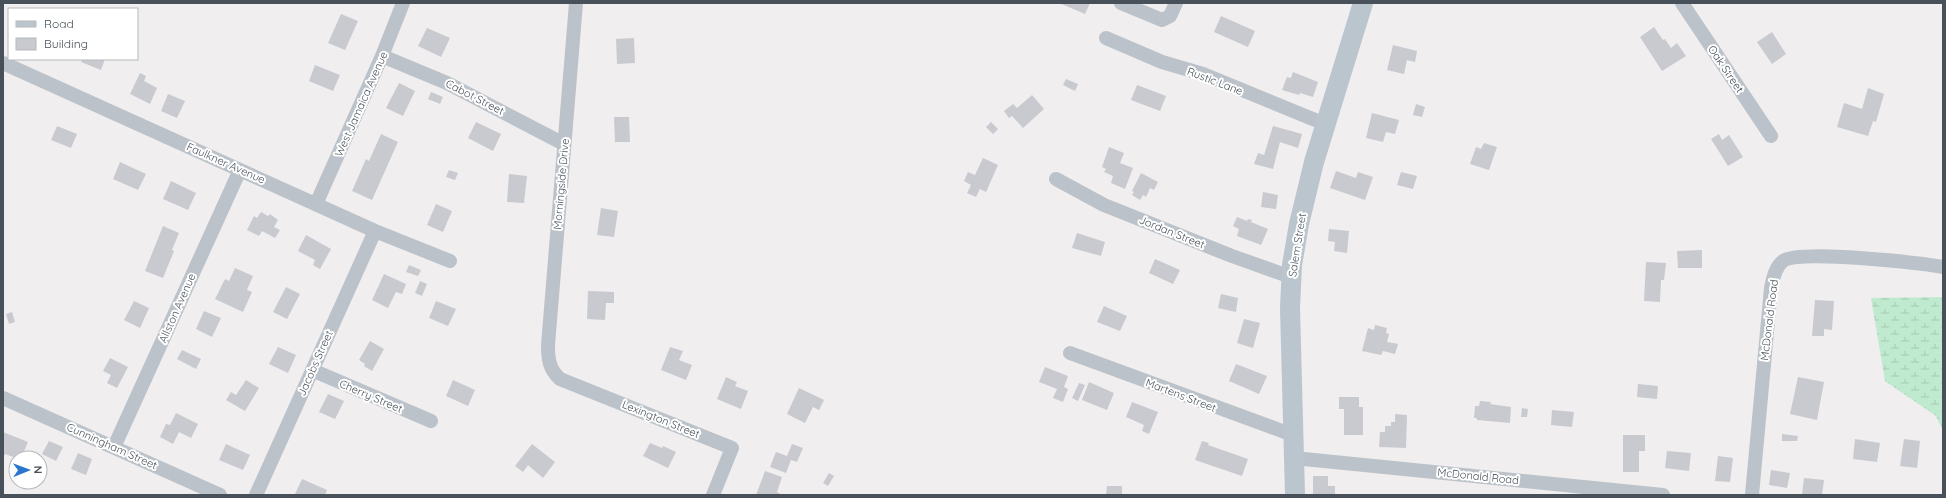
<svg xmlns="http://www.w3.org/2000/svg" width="1946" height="498" font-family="Quicksand,sans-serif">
	<defs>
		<pattern id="wetland-marsh" width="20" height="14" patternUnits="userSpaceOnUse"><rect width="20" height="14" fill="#c0eacf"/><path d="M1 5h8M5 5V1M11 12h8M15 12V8" fill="none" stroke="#a6cab4"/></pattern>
	</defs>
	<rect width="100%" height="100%" fill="#f0eeee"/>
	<!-- wetland -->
	<path fill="url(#wetland-marsh)" d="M1943,297v134l-7,-15 -51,-35 -14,-83z"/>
	<!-- building -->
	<path fill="#c9cad0" d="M1059,3h31l-5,11z
		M341,14l17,7 -13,29 -17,-7z
		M1221,16l34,15 -7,16 -34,-15z
		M1654,27l9,13 2,-1 6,9 6,-5 9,13 -24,15 -22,-34z
		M427,28l23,10 -9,19 -23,-11z
		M1772,32l14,22 -14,10 -15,-22z
		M634,38l1,25 -18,1 -1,-25z
		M1393,45l24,6 -2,11 -8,-2 -3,14 -17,-4z
		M83,59h22l-4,11 -20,-8z
		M315,65l25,10 -7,16 -24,-10z
		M1293,72l25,10 -5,15 -13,-4 -1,2 -17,-5 5,-13 4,1z
		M140,73l6,3 -2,5 13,7 -7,16 -20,-10z
		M1066,79l12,5 -3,7 -12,-6z
		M399,83l16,8 -12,25 -17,-8z
		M1137,85l29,11 -6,15 -29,-11z
		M1868,88l16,6 -8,28 -3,-1 -5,15 -31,-9 7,-24 18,6z
		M431,92l12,5 -3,7 -12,-5z
		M168,94l17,7 -8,17 -16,-7z
		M1032,95l12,14 -21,19 -11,-12 -3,2 -5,-7 9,-7 4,4z
		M1416,104l9,3 -3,10 -9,-2z
		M1372,113l27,7 -4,14 -9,-2 -3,10 -17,-4z
		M614,117h15l1,25h-15z
		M476,122l25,12 -8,17 -25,-13z
		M991,122l7,7 -5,5 -7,-7z
		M57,126l20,8 -6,14 -20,-8z
		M1273,126l29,8 -4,14 -18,-6 -7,27 -19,-5 4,-11 6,2z
		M381,134l17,8 -26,58 -20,-9 14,-32 3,2z
		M1719,134l3,6 7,-5 14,22 -15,9 -17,-27z
		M1484,143l13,4 -8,23 -19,-6 6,-17 5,2z
		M1109,147l15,6 -4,10 13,5 -8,21 -14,-6 2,-7 -9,-4 2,-3 -4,-2z
		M983,158l15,7 -12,27 -6,-3 -4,8 -9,-4 4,-8 -7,-4 4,-9 7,3z
		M120,162l26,12 -8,16 -25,-11z
		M449,170l9,3 -3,7 -9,-3z
		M1336,171l20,7 2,-6 15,5 -8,23 -35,-12z
		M1401,172l16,4 -4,13 -16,-4z
		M1141,173l17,9 -4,8 -4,-2 -4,9 -3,-2 -3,5 -8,-5 2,-3 -2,-1z
		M509,174l18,2 -3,27 -17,-1z
		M171,181l25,12 -8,17 -25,-11z
		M1263,192l15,3 -2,14 -15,-2z
		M436,204l16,7 -9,21 -16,-7z
		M601,208l17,3 -4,26 -17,-2z
		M261,212l7,4 2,-2 8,6 -4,7 6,3 -5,8 -13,-7 -3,5 -12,-6 7,-14 3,2z
		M1237,217l10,4 1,-2 4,1 -1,2 17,7 -7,16 -24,-9 2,-7 -6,-3z
		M163,226l16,7 -7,17 2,1 -11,27 -18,-7z
		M1329,229l20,2 -2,22 -13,-2 1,-9 -7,-1z
		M1077,233l28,9 -4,14 -29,-8z
		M306,235l25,14 -11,20 -7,-4 2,-5 -17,-9z
		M1702,250v18h-24l-1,-17z
		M1155,259l25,11 -7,14 -24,-11z
		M1646,262l20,1 -2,17h-3l-1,22 -16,-1z
		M409,265l12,5 -3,6 -12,-4z
		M235,268l18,8 -6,14 5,2 -9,20 -28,-13 10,-20 4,2z
		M384,274l22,10 -4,10 -6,-2 -8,16 -16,-8z
		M420,281l7,3 -5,12 -7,-3z
		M286,287l14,7 -13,25 -14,-7z
		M588,291l26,1v11h-8l-1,17 -18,-1z
		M1221,294l17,4 -2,14 -18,-4z
		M1815,300l19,1 -2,29 -8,-1v7h-12z
		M134,301l15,7 -9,20 -16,-8z
		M436,301l20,8 -8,17 -19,-8z
		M1104,306l23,10 -7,15 -23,-9z
		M204,311l17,7 -9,19 -16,-8z
		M12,312l3,10 -6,2 -3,-10z
		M1244,319l16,4 -7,25 -16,-5z
		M1375,325l12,3 -1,5 3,1 -2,8 11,2 -3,10 -12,-3 -2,4 -19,-4 6,-23 6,2z
		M370,341l14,8 -12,22 -8,-5 1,-2 -6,-4z
		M278,347l18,8 -8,18 -19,-9z
		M670,347l13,4 -4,9 13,5 -6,15 -25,-10z
		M182,350l19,9 -5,10 -19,-10z
		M110,358l18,9 -11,21 -10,-5 4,-8 -8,-4z
		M1236,364l31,12 -8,18 -30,-13z
		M1045,367l23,9 -4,11 4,2 -5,13 -10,-4 4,-9 -18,-7z
		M726,377l11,5 -2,4 13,5 -7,18 -24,-10z
		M1798,377l26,5 -7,38 -27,-6z
		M246,380l13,8 -14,23 -19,-11 5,-8 5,3z
		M453,380l22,10 -7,16 -22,-10z
		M1089,382l25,11 -7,17 -25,-10z
		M1079,383l6,2 -7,16 -6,-3z
		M1638,384l20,2 -1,13 -20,-2z
		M799,388l25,12 -5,10 -6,-3 -8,16 -18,-9z
		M328,394l16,7 -9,18 -16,-7z
		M1339,397h20v10h4v28h-19v-26h-5z
		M1480,401l11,1 -1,2 21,3 -1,16 -33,-3v-2h-3l1,-12h4z
		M1132,402l26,10 -9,22 -7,-3 2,-6 -18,-8z
		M1522,408l6,1 -1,8h-6z
		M1552,410l22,2 -2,15 -21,-2z
		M176,413l22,11 -7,14 -12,-6 -6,12 -13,-7 6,-13 4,1z
		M1395,414l12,1 -1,33 -27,-1 1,-15h5v-6h6v-4h4z
		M3,432l25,10 -7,16h-5l-11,-4 -2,5z
		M1782,434l16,2 -1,5h-15z
		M1623,435h22v16h-6v21h-16z
		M1855,439l25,4 -3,19 -24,-3z
		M1904,439l16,2 -3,27 -17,-2z
		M49,441l14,6 -7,14 -14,-7z
		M1202,441l7,2 -1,2 40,14 -6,17 -47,-16z
		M650,443l12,5 1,-2 13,6 -8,16 -25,-12z
		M226,444l24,11 -7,15 -24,-10z
		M532,444l23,18 -12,16 -15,-13 -5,7 -8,-6z
		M792,444l11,4 -6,14 -6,-2 -5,13 -16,-6 6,-15 11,4z
		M1667,451l24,2 -2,18 -24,-3z
		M78,453l14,6 -6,16 -15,-6z
		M1718,456l15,2 -3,24 -15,-1z
		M1771,470l19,3 -3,15 -18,-3z
		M765,471l17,6 -5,15 5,3h-26z
		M829,473l5,3 -6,10 -5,-3z
		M1313,476h15v10h7v9h-22z
		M1804,478l20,2 -2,15h-20z
		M302,479l25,11 -2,5 -30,-1z
		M1107,486h15v9h-16z"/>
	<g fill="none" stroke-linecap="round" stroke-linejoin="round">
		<!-- street -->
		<path stroke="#bbc2c9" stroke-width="14" d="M576,3l-28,342c0,14 1,24 12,34l172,69 -19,47
			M1121,3l41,17 8,-4 6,-13
			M1682,3l89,133
			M1106,38l56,24 41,12 122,50
			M382,56l65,27 117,61
			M3,63l372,168 75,30
			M1056,179l48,26 128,51 59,21
			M316,204l66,-148 21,-53
			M1070,353l223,82
			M312,370l119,51
			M3,398l217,97
			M114,447l126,-277
			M1294,458l369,37
			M256,495l119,-264
			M1752,495l19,-207c2,-9 4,-21 12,-27 16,-12 136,2 160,6"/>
		<!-- secondary -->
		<path stroke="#bbc5ce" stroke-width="20" d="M1295,495l-5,-187 2,-43 7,-41 15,-62 49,-159"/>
	</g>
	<g text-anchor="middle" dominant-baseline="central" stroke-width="4" stroke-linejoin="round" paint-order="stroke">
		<!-- street labels -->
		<g font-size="11" fill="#485159" stroke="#fff">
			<text transform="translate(1726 69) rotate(56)">Oak Street</text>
			<text transform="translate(1215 81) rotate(21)">Rustic Lane</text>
			<text transform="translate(475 97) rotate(27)">Cabot Street</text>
			<text transform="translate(361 104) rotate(-66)">West Jamaica Avenue</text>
			<text transform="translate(226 163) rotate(24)">Faulkner Avenue</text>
			<text transform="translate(561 184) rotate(-85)">Morningside Drive</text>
			<text transform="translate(1172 232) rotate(22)">Jordan Street</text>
			<text transform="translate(1297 245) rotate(-81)">Salem Street</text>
			<text transform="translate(177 308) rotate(-66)">Allston Avenue</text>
			<text transform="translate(1769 320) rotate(-83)">McDonald Road</text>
			<text transform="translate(315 363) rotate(-66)">Jacobs Street</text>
			<text transform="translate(1181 395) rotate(21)">Martens Street</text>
			<text transform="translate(371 396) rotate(23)">Cherry Street</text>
			<text transform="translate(661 419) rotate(22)">Lexington Street</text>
			<text transform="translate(112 446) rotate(24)">Cunningham Street</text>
			<text transform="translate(1478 476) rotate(6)">McDonald Road</text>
		</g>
	</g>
	<!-- border -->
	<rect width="1946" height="498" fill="none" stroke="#485159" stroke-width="8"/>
	<!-- legend -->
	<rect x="8" y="8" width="130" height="52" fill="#ffffff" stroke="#b6b9bd"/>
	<rect x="16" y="21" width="20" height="6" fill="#bbc5ce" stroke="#b6b9bd"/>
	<text x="44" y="28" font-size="12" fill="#485159">Road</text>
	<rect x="16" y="38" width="20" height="12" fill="#c9cad0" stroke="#b6b9bd"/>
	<text x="44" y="48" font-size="12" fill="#485159">Building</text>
	<!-- north arrow -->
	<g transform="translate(28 470) rotate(89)"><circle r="19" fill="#ffffff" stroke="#b6b9bd"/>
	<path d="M0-3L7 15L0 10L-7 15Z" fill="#2a75ce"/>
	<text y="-6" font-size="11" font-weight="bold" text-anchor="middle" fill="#485159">N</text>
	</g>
</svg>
